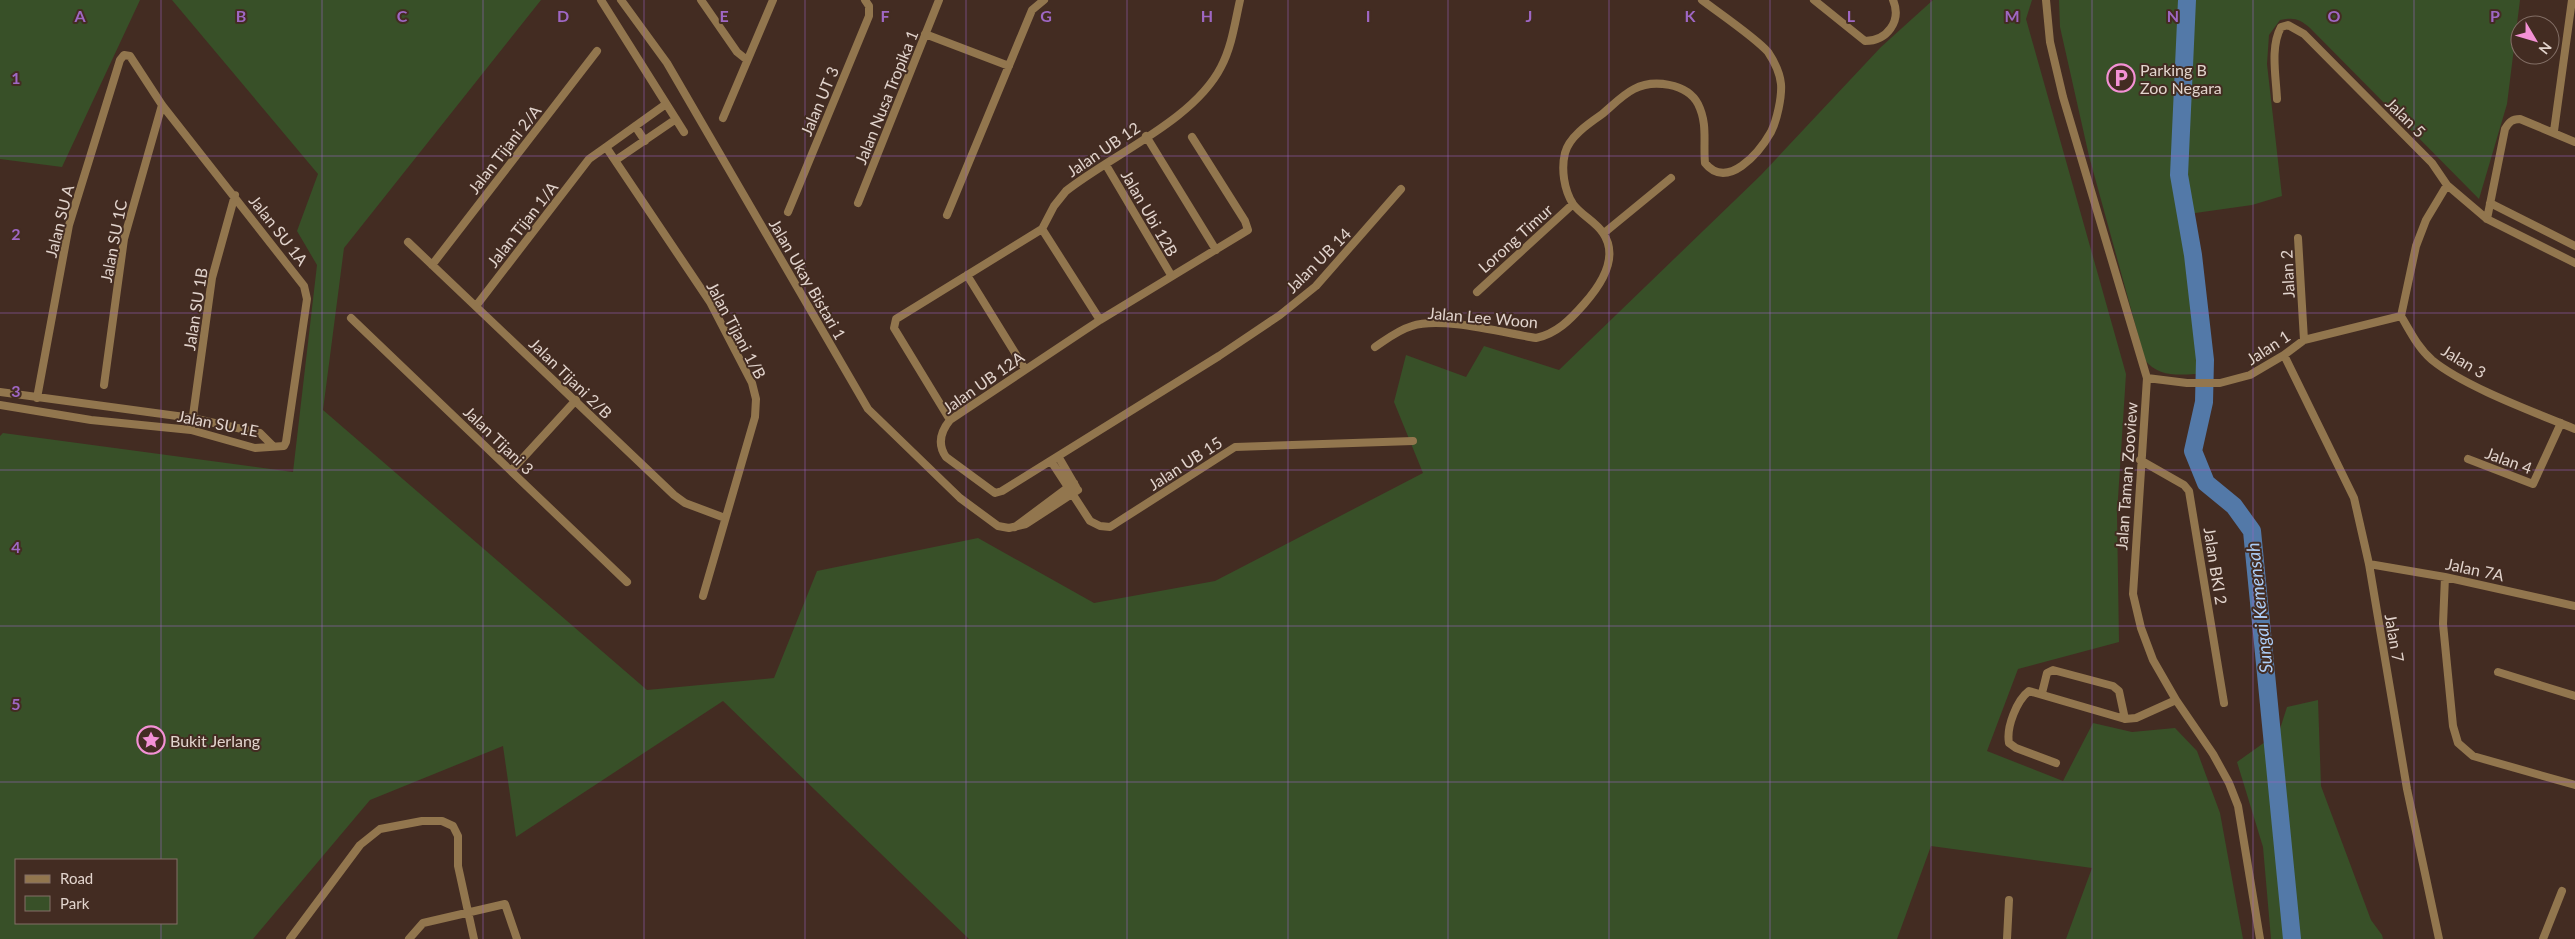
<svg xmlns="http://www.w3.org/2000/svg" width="2575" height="939" font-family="Lato,sans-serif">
	<rect width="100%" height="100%" fill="#432c22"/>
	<!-- green -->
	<path fill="#385028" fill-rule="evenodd" d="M0,0h140l-78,167 -62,-8z
		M172,0h369l-197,248 -21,162 324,280 127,-12 43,-107 161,-33 116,65 121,-22 208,-108 -29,-71 12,-47 60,22 18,-31 75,24 202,-195 120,-128 52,-47h99l-6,19 100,355 -9,140 2,128 -101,27 -31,82 76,30 30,-58 39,9 43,-4 22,23 23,62 23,126h-177l26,-71 -161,-22 -34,93h-928l-246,-238 -207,136 -13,-91 -133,54 -117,139h-253v-503l3,-3 290,39 24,-207 -20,-34 21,-57zM16,860h160v63h-160z
		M2059,0h461l-13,104 -28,95 -169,-171c-10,-9 -16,-11 -30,-8l-11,15 -2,29 15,132 -30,9 -71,10 22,103 5,55c-22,1 -48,7 -63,-13l-56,-204 -29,-129z
		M2318,700l3,86 50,134 11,15 1,4h-112l-8,-92 -26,-85 42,-30 8,-25z"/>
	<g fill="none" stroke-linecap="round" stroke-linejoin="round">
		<!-- river -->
		<path stroke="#5379a8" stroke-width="18" d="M2187,0l-8,175 14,80 12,105 -1,42 -11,49 13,32 28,23 18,25 40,408"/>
		<!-- street -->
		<path stroke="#92764e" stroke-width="8" d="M601,0l83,132
			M621,0l46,63 201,346 92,89 38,28 11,2 17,-4 52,-34
			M701,0l36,52 10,8
			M1814,0l51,41c22,0 37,-20 28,-41
			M2046,0l4,42 13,55 84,281 -14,216 8,34 12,32 23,40 37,54 16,29 9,23 22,133
			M925,34l84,32
			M2277,99c-1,-23 -7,-52 4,-72l7,-2 16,9 128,129 15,22 40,34 88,44
			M723,118l50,-118
			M635,126l10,15
			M2554,131l18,-131
			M1146,136l70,114
			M1192,137l53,84 3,9 -148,90 -150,100c-9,11 -13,24 -4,37l49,36 7,-2 217,-135 61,-41 36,-29 85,-97
			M606,147l60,-43
			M616,160l60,-41
			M1106,165l65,110
			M2447,185l-21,35 -10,26 -15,70c9,15 17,32 31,44 33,27 102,52 143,69
			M858,203l81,-203
			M2490,203l85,43
			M788,212l81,-196v-10l-4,-6
			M947,215l85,-205 12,-10
			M2487,219l18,-90c4,-7 7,-10 15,-10l55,23
			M1042,229l58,91
			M1604,233l67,-55
			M2298,238l6,102
			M408,242l266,253 11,8 40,15
			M432,265l165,-214
			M967,275l58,94
			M1477,292l96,-88
			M476,306l113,-147 17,-12 104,155 42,81 4,16 -1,18 -52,179
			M351,318l276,264
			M1375,347c12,-8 23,-17 37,-21 29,-10 92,7 124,12 20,-4 34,-18 48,-34 16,-18 36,-46 19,-71 -7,-11 -22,-18 -30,-29 -9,-14 -12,-35 -8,-51 4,-16 23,-29 36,-38 10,-8 21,-20 33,-26 19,-10 53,-6 64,15 10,20 5,38 7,59 22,28 54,-10 66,-31 6,-12 11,-35 10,-48 -1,-11 -7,-23 -13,-32 -12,-14 -49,-39 -66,-52
			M2284,355l70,143 15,66 38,225 32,150
			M2147,378l40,5h33l30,-8 34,-20 20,-15 97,-24
			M104,385l20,-146 38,-134
			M0,392l192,26 68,15 12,12
			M0,405l91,15 100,10 64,18 29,-2 2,-4 21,-143 -3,-13 -142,-181 -32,-49 -6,-1 -4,5 -51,165 -32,173
			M950,420l-56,-92 2,-9 146,-90 12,-23 12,-15c47,-37 128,-71 155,-124 11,-21 14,-45 19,-67
			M191,430l21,-152 23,-83
			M1058,456l18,31
			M2468,459l65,25 28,-61
			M2140,460l44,25 5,6 35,212
			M1051,461l39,60 10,5 10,1 125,-80 178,-6
			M511,471l65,-71
			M1015,527l59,-44
			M2369,564l76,13 130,29
			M2445,577l-2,47 10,102 5,17 15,13 102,29
			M2498,672l77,24
			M2042,693l5,-20 6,-3 60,16 6,5 6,28
			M2056,763l-40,-15 -7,-5c-3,-16 8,-43 20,-52l96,28 11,-1 40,-18
			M290,939l70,-94 20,-16 42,-8h20l11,5 5,10v30l16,73
			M409,939l14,-16 82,-19 12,35
			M2007,939l2,-39
			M2543,939l19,-48"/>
	</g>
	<!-- grid -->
	<path fill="none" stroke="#9f67c4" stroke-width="1" stroke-opacity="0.55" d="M161,0v860M322,0v939M483,0v939M644,0v939M805,0v939M966,0v939M1127,0v939M1288,0v939M1448,0v939M1609,0v939M1770,0v939M1931,0v939M2092,0v939M2253,0v939M2414,0v939M0,156h2575M0,313h2575M0,470h2575M0,626h2575M0,782h2575M161,923v16"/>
	<!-- icons -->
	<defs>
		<g id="parking-ring" transform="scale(1.4375)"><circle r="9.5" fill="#432c22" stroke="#f391d5" stroke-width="1.5"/><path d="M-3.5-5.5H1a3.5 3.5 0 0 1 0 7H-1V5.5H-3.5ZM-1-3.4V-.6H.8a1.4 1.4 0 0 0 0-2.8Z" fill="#f391d5"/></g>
		<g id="sight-ring" transform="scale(1.4375)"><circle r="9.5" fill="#432c22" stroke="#f391d5" stroke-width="1.5"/><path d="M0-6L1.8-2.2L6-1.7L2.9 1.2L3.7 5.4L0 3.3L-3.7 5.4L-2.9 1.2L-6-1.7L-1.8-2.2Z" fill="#f391d5"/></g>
	</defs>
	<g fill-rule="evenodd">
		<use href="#parking-ring" x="2121" y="78"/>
		<use href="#sight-ring" x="151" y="740"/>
	</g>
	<g text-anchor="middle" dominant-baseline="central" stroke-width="4" stroke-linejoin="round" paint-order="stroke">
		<!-- poi labels -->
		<g font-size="16" fill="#e2d4cd" stroke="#432c22" text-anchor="start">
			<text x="2140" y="69">Parking B<tspan x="2140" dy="18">Zoo Negara</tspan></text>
			<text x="170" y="740">Bukit Jerlang</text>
		</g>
		<!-- street labels -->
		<g font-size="16" fill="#e2d4cd" stroke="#432c22">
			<text transform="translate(886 97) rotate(-68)">Jalan Nusa Tropika 1</text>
			<text transform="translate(819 101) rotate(-67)">Jalan UT 3</text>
			<text transform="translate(2406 117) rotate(45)">Jalan 5</text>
			<text transform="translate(504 149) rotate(-52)">Jalan Tijani 2/A</text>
			<text transform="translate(1103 149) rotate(-34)">Jalan UB 12</text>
			<text transform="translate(1150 213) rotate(60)">Jalan Ubi 12B</text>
			<text transform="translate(59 221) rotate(-76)">Jalan SU A</text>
			<text transform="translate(522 224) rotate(-52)">Jalan Tijan 1/A</text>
			<text transform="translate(279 230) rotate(52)">Jalan SU 1A</text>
			<text transform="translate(1515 238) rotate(-42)">Lorong Timur</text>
			<text transform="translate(113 241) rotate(-79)">Jalan SU 1C</text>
			<text transform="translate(1318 260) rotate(-45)">Jalan UB 14</text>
			<text transform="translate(2287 274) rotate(-93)">Jalan 2</text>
			<text transform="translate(808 279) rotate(60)">Jalan Ukay Bistari 1</text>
			<text transform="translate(195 309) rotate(-81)">Jalan SU 1B</text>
			<text transform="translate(1483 317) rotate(5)">Jalan Lee Woon</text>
			<text transform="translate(737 330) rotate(62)">Jalan Tijani 1/B</text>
			<text transform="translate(2268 347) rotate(-33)">Jalan 1</text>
			<text transform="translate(2464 361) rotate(31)">Jalan 3</text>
			<text transform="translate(571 378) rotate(44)">Jalan Tijani 2/B</text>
			<text transform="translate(983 382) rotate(-35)">Jalan UB 12A</text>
			<text transform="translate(218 423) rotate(11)">Jalan SU 1E</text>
			<text transform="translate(499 440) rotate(44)">Jalan Tijani 3</text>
			<text transform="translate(2509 460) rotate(20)">Jalan 4</text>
			<text transform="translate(1185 463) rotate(-33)">Jalan UB 15</text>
			<text transform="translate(2126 476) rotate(-86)">Jalan Taman Zooview</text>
			<text transform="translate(2216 566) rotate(81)">Jalan BKI 2</text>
			<text transform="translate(2475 569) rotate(12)">Jalan 7A</text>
			<text transform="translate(2395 638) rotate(80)">Jalan 7</text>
		</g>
		<!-- water labels -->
		<g font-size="18" font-style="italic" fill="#adcef8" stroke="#432c22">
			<text transform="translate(2259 608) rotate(-96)">Sungai Kemensah</text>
		</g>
	</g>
	<g font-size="16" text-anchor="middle" font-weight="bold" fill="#9f67c4" stroke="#432c22" stroke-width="4" stroke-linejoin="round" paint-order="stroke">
		<text x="80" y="22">A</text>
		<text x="241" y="22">B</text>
		<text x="402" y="22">C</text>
		<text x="563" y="22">D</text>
		<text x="724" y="22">E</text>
		<text x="885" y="22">F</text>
		<text x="1046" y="22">G</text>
		<text x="1207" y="22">H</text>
		<text x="1368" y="22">I</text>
		<text x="1529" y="22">J</text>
		<text x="1690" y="22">K</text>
		<text x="1851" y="22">L</text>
		<text x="2012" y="22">M</text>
		<text x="2173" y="22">N</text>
		<text x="2334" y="22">O</text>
		<text x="2495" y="22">P</text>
		<text x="16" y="84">1</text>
		<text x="16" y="240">2</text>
		<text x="16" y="397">3</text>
		<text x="16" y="553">4</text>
		<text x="16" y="710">5</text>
	</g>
	<!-- legend -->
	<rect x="15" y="859" width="162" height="65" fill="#432c22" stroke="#836f66"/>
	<rect x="25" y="875" width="25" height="8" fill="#92764e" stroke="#836f66"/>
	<text x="60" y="884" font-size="15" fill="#e2d4cd">Road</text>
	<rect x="25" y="896" width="25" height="15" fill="#385028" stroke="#836f66"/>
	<text x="60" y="909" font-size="15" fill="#e2d4cd">Park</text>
	<!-- north arrow -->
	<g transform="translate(2535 40) rotate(128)"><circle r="24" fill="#432c22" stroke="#836f66"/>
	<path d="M0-4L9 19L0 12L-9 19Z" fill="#f391d5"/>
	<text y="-8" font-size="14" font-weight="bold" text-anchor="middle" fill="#e2d4cd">N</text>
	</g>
</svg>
